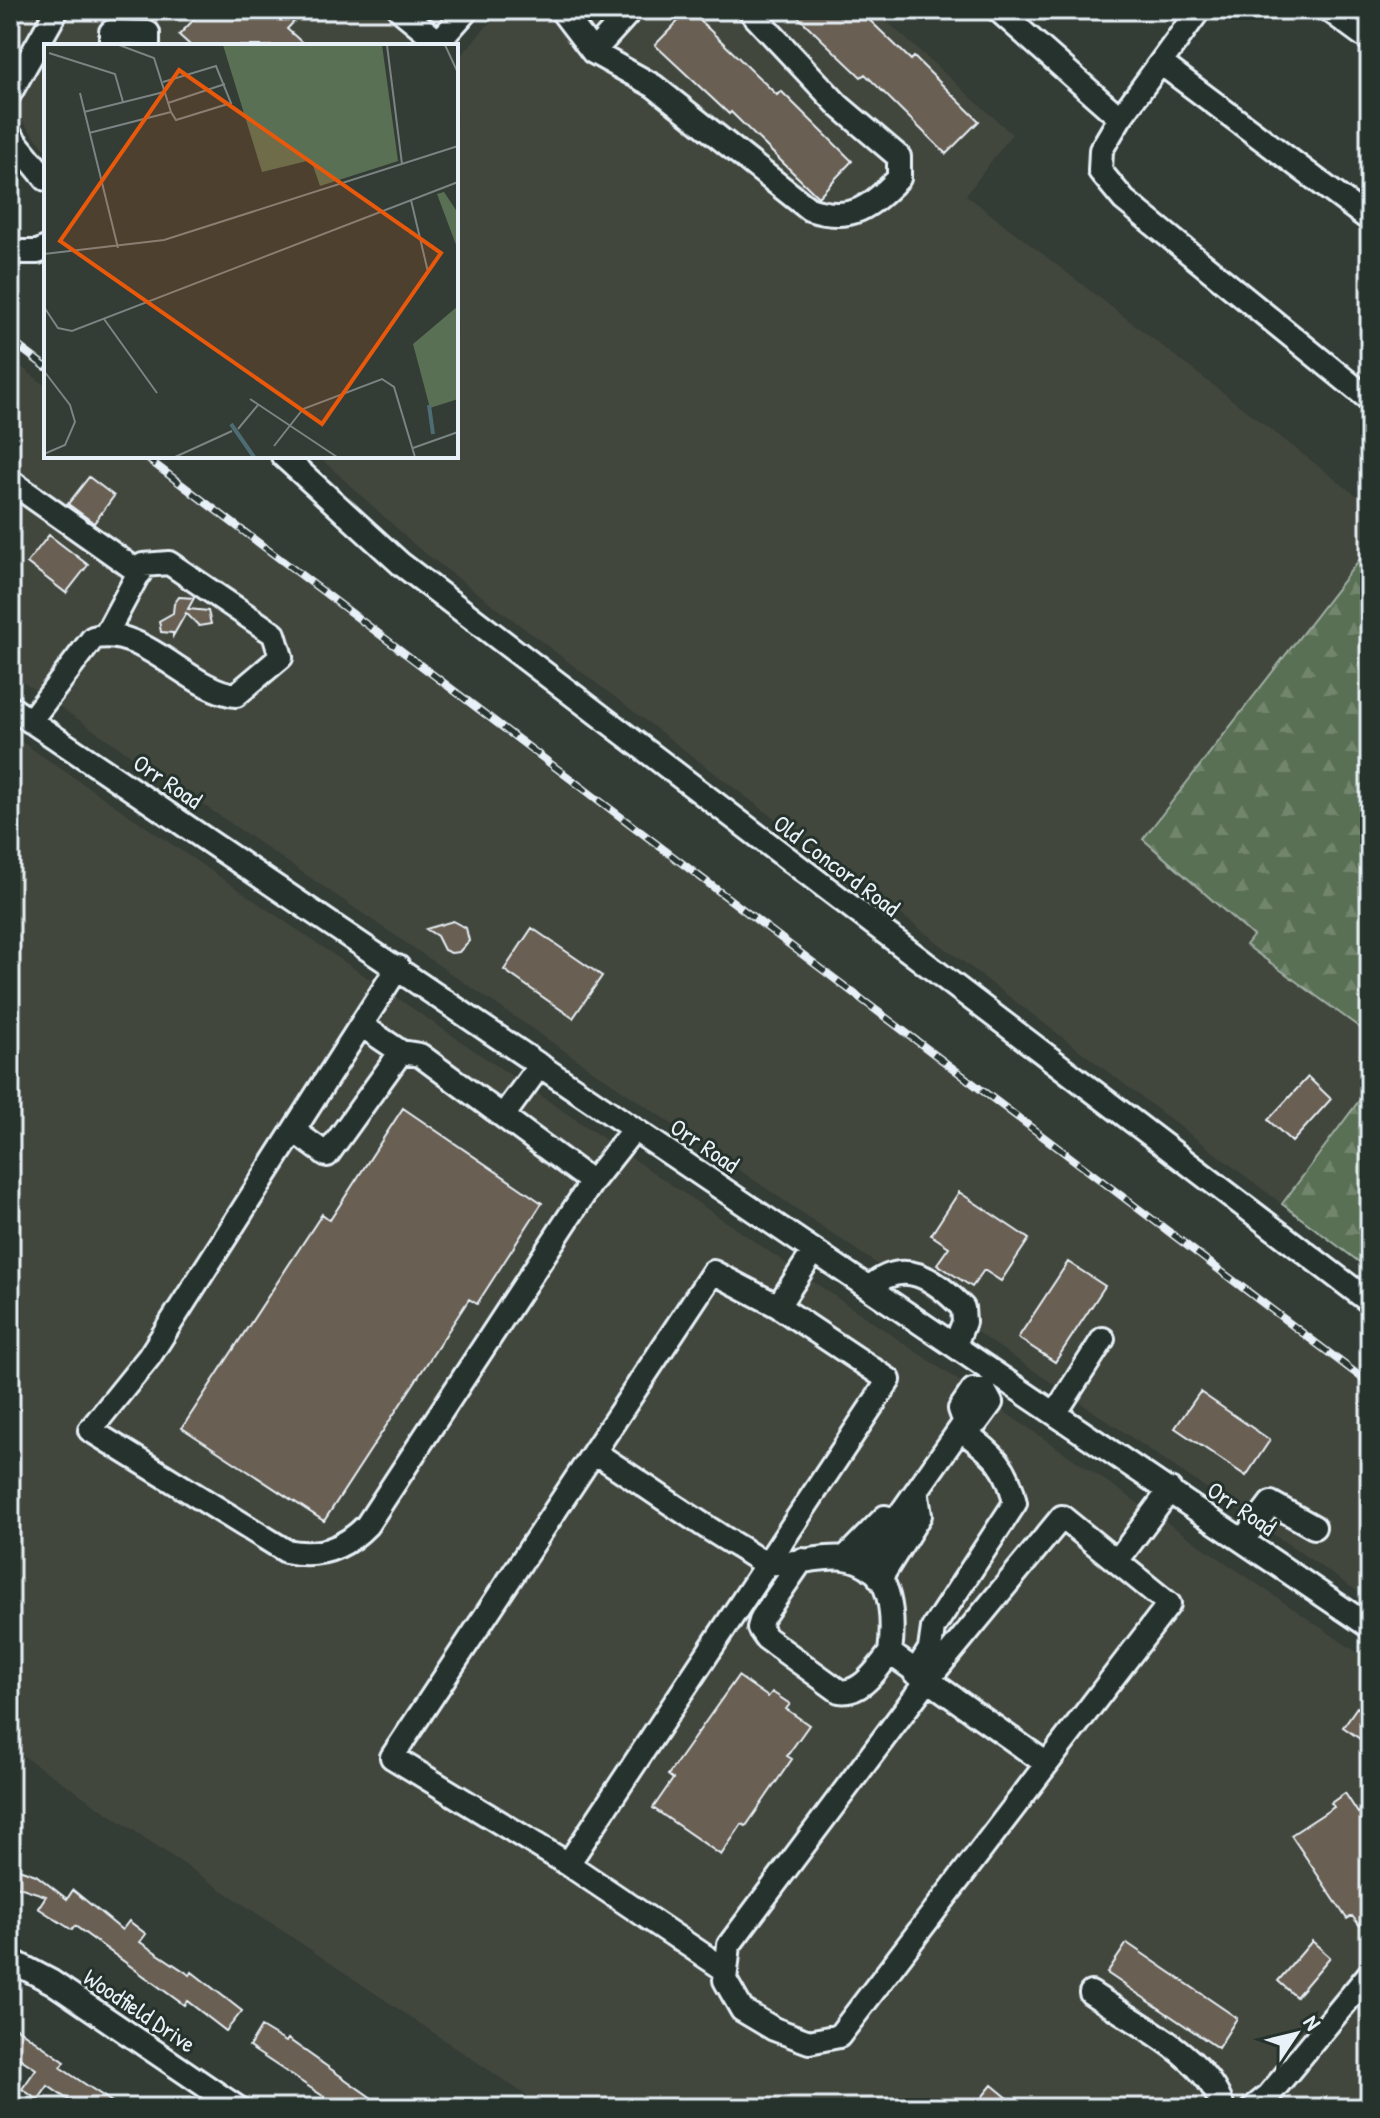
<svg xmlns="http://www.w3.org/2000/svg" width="1380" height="2118" font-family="'Patrick Hand',sans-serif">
	<defs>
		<pattern id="forest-firs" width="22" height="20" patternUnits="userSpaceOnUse" patternTransform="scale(2)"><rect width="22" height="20" fill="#5a7054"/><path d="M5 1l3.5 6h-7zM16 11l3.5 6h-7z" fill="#72856d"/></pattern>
	</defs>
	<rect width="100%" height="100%" fill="#333c35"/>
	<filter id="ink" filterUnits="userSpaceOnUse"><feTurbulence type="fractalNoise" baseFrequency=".0125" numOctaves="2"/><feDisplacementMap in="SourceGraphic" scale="16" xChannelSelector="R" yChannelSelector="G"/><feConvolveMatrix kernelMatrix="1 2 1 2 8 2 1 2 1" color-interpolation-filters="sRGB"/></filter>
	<g filter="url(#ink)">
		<!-- built -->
		<path fill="#43463e" d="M10,10h438l-32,36h-370v104l-36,-43z
			M501,10h373l138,124 -46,61 404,311v40l-227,293 110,97 -6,9 123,90v51l-88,118 -865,-657 -99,-91h138v-395z
			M10,358l36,28v70h92l452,344 3,-6 777,584v222l-1360,-927z
			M10,734l1360,927v447h-825l-535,-361z"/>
		<!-- forest -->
		<path fill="url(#forest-firs)" stroke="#a1b0a6" stroke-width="2" d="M1370,546v489l-124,-90 7,-9 -110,-97z
			M1370,1086v184l-88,-66z"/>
		<!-- building -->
		<path fill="#695f53" stroke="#e8f1f8" stroke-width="2" d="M203,10h102l-18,19 19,17h-115l-12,-11z
			M689,10l88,85 4,-4 71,70 -34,36 -87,-85 -2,2 -74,-69z
			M791,10h68l52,50 3,-3 65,64 -33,33 -81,-80 -4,3z
			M89,477l25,19 -20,27 -26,-19z
			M49,535l39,30 -22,28 -39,-30z
			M179,597l15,1 -6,11 20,2 3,13 -12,2 -13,-13 -13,23v-3l-12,-1 -2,-11 14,-8 1,-9z
			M453,921l13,7 3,13 -10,11 -8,1 -7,-3 -7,-14 -11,-7z
			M532,928l70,48 -29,42 -69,-48z
			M1308,1077l23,22 -39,43 -24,-22z
			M403,1108l139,95 -65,101 -8,-5 -145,222 -142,-93 140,-214 8,6z
			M959,1192l70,47 -28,42 -17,-11 -12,17 -35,-23 12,-17 -18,-12z
			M1068,1262l37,24 -50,76 -37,-24z
			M1200,1392l70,48 -24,36 -71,-48z
			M738,1676l30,21 4,-5 18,12 -4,5 23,16 -22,31 5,3 -46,67 -4,-2 -21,31 -68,-47 20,-29 -5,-4z
			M1357,1707l13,10v29l-27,-19z
			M1345,1793l13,20 12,-8v114l-10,7 -8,-10 -5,3 -56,-84 43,-28 -3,-4z
			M10,1866l26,9 31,24 6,-9 49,40 7,-9 17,13 -6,8 50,33 2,-3 50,39 -16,20 -39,-30 -3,4 -109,-79 -3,4 -34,-22 8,-12 -36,-12z
			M1312,1941l18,16 -34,40 -18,-16z
			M1127,1943l110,75 -19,30 -111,-75z
			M10,2023l55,39 -4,6 60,40h-41l-32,-22 -10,14 -16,-11 14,-20 -26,-17z
			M261,2027l25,15 2,-3 98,69h-45l-92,-61z
			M992,2085l28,23h-47z"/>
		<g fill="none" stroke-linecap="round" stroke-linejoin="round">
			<!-- minor casing -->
			<g stroke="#e8f1f8" stroke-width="28">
				<path id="minor" d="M400,10l39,32
					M561,10l32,42 61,34 155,123c43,14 61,-2 90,-31v-21l-60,-51 -90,-96
					M998,10l122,108
					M1199,10l-79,108 -19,32 -1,21 24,29 246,200
					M1329,10l41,30
					M111,46v-14l37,1v13
					M435,46l32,-36
					M593,52l38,-42
					M1162,64l208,156
					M10,93l47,-83
					M10,135l36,44
					M10,252h28l8,-4
					M283,456l118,108 969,738
					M10,481l130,92
					M10,707l1360,920
					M30,721l63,-83c49,-14 97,53 143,57l45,-38 -7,-23 -105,-71 -26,2 -37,69
					M361,1025l40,27
					M503,1116l37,-51
					M294,1131l33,24 74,-103 19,3 172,127 -225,343c-23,24 -49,33 -81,26l-196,-121 59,-73 249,-390
					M592,1182l42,-53
					M869,1288c35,-31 65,-10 94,20l1,14 -9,23
					M778,1306l-65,-34 -321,485 176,107 321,-484 -111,-74 36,-55
					M1056,1412l47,-73
					M965,1423l-5,-14 13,-19h11
					M594,1452c48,31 94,65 143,94 9,5 22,16 32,17 36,4 75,-20 106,9 19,18 18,57 15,81l157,111
					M1062,1517l107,87 -330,432 -30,6 -35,-13 -32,-19 -17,-30 4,-35 197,-263z
					M1243,1540l28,-37 43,24
					M846,1557l39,-40
					M802,1560l-40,58 -3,10 7,10 73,53c22,4 38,-22 51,-38
					M1117,1561l53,-71
					M872,1570l3,-20 85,-121 5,-6 12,-1 14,-19 -7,-13
					M880,1579l40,-64 -3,-19
					M915,1673l15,-24 3,-21 82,-125c-8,-41 -24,-50 -55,-74
					M568,1864l156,105
					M10,1960l42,22 186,126
					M1091,1993c44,30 115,62 132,115
					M1253,2108l16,-13 101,-122"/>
			</g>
			<!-- minor -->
			<use href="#minor" stroke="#26332d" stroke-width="22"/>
			<!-- rail casing -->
			<g stroke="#e8f1f8" stroke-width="8">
				<path id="rail" d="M10,340l36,27
					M144,456l1226,928"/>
			</g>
			<!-- rail -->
			<use href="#rail" stroke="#26332d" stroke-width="5" stroke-dasharray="15" stroke-linecap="butt"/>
		</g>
	</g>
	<g text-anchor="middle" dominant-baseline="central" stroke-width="6" stroke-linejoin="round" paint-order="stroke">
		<!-- street labels -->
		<g font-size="24" fill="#e8f1f8" stroke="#26332d">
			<text transform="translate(168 781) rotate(34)">Orr Road</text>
			<text transform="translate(837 865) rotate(37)">Old Concord Road</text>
			<text transform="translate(705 1145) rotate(34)">Orr Road</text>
			<text transform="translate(1242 1508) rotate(34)">Orr Road</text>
			<text transform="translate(140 2010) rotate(34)">Woodfield Drive</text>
		</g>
	</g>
	<!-- overview -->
	<g transform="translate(44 44)">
		<rect width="414" height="414" fill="#333c35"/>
		<path d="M179,1h159l16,116 -78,25 -9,-26 -49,12zM400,148l14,21v37l-21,-56zM414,262v93l-28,9 -17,-64z" fill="#5a7054"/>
		<path fill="none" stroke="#4e6c74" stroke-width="4" d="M385,361l4,29M187,380l23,33"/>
		<path fill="none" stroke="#7b8483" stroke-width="2" d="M75,1l35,13 17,54 5,8 55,-17 -15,-37 -53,16M343,1l15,119M401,1l13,28M5,9l66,21 8,28M36,49l38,155M124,59l57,-19M40,68l80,-20M45,89l82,-21M367,156l17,72M0,210l120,-14 294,-94M0,263l14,21 14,3 386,-149M60,275l53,74M0,327l26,34 5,17 -10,23 -21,9M206,355l87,58M194,385l20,-24M230,402l29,-37 79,-30 12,8 21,70M369,404l45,-16M131,413l57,-26"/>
		<path fill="#e8590c" fill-opacity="0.15" stroke="#e8590c" stroke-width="4" d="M135,26l262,183 -119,171 -262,-183z"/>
		<rect width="414" height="414" fill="none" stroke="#e8f1f8" stroke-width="4"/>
	</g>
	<!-- margin -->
	<rect width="1380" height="2118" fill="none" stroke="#26332d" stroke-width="40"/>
	<rect x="20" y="20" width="1340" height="2078" fill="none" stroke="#e8f1f8" stroke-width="3" filter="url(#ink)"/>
	<!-- north arrow -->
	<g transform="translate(1296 2034) rotate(55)" stroke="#26332d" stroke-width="6" paint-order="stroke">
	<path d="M0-6L14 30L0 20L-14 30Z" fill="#e8f1f8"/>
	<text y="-12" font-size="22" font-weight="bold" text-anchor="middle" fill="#e8f1f8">N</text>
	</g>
</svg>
